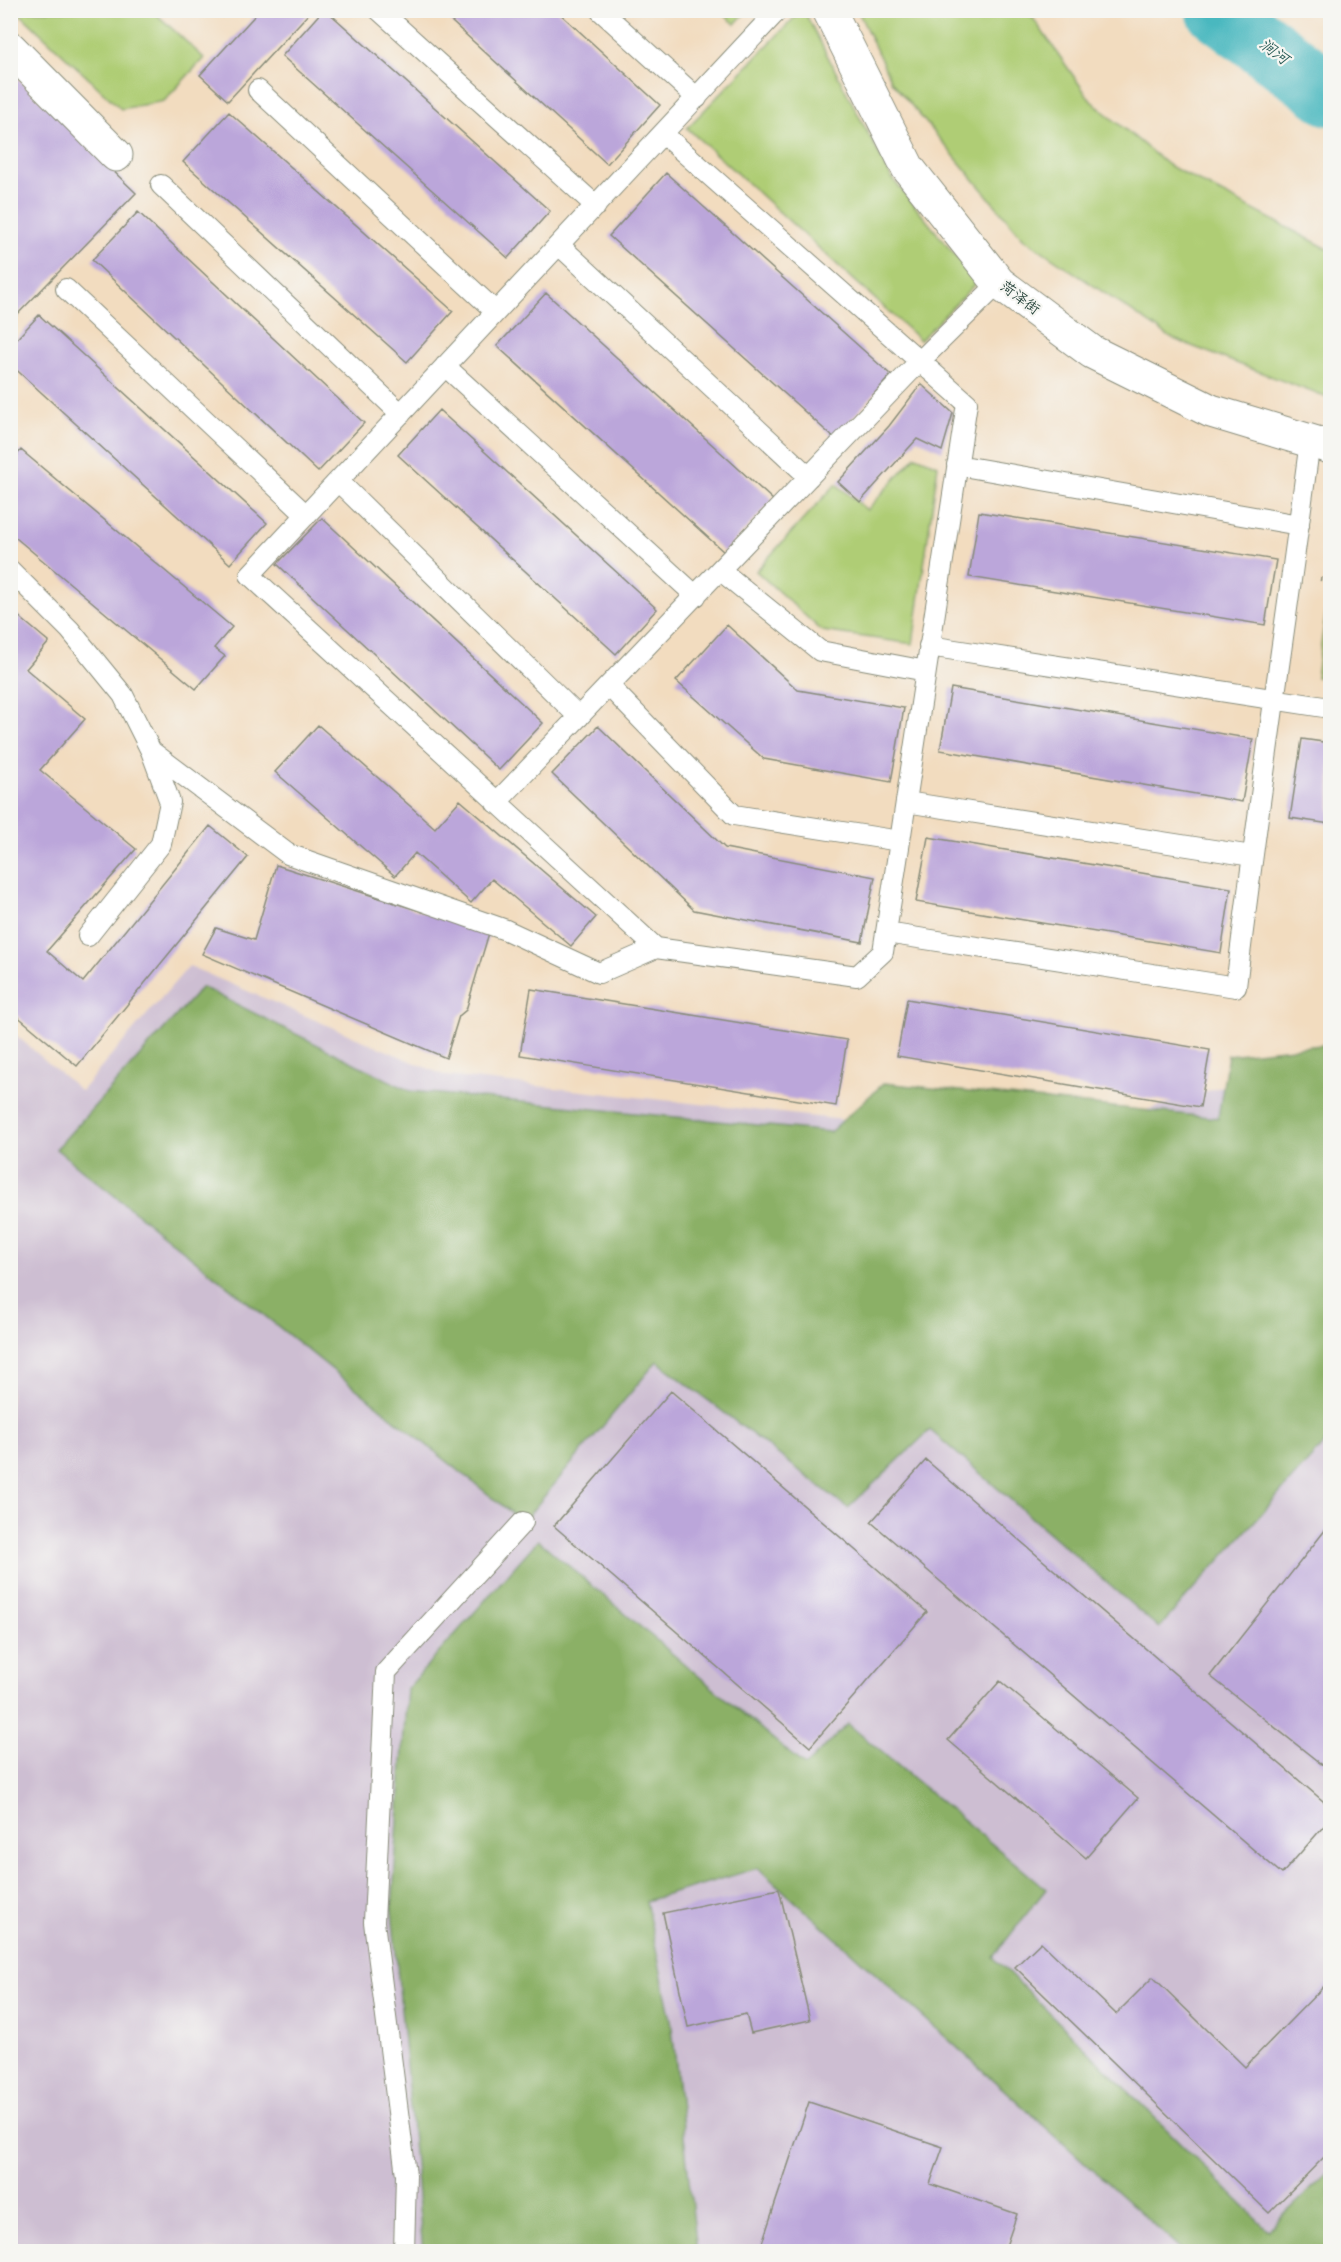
<svg xmlns="http://www.w3.org/2000/svg" width="1341" height="2262" font-family="'Balsamiq Sans','LXGW WenKai TC',sans-serif">
	<rect width="100%" height="100%" fill="#f6f6f2"/>
	<filter id="ink" filterUnits="userSpaceOnUse"><feTurbulence type="fractalNoise" baseFrequency=".0167" numOctaves="2"/><feDisplacementMap in="SourceGraphic" scale="12" xChannelSelector="R" yChannelSelector="G"/><feConvolveMatrix kernelMatrix="1 2 1 2 8 2 1 2 1" color-interpolation-filters="sRGB"/></filter>
	<filter id="wash" filterUnits="userSpaceOnUse"><feTurbulence type="fractalNoise" baseFrequency=".008" numOctaves="4" result="noise"/><feDisplacementMap in="SourceGraphic" scale="24" xChannelSelector="R" yChannelSelector="G"/><feGaussianBlur stdDeviation="1.35" result="paint"/><feColorMatrix in="noise" values="0 0 0 0 0 0 0 0 0 0 0 0 0 0 0 0 0 1.4 0 .05"/><feComposite in="paint" operator="in"/></filter>
	<g filter="url(#wash)">
		<rect width="100%" height="100%" fill="#f2dcbf"/>
		<!-- industrial -->
		<path fill="#cdbed2" d="M189,966l257,110 596,66 288,-89v1198h-1319l-1,-1221 71,61z"/>
		<!-- green -->
		<path fill="#afcd74" stroke="#678554" stroke-width="1.5" d="M17,11h136l51,47 -40,43 -43,8z
			M720,11h27l-12,13z
			M801,11h3l87,166 86,105 -57,58 -233,-212z
			M858,11h170l63,90 77,64 162,85v149l-159,-61 -148,-100 -132,-157z
			M916,456l22,9 -25,179 -91,-13 -66,-60 80,-87 31,26z
			M1329,594h1v85l-14,-2z"/>
		<!-- forest -->
		<path fill="#8bb066" stroke="#55764d" stroke-width="1.5" d="M202,987l208,104 420,41 54,-49 334,35 10,-63 102,-11v393l-171,191 -229,-198 -82,78 -191,-147 -134,161 -467,-373z
			M538,1540l267,226 43,-42 198,165 -53,68 275,273 60,-57 2,2v76h-147l-425,-383 -112,33 25,119 26,231h-274l-31,-341 15,-221z"/>
		<g fill="none" stroke-linecap="round" stroke-linejoin="round">
			<!-- river -->
			<path stroke="#49b8bf" stroke-width="64" d="M1218,10l112,84"/>
		</g>
		<g id="blocks">
			<!-- building -->
			<path fill="#bba6da" d="M260,10h52l-84,91 -28,-26z
				M323,10h3l224,201 -42,47 -226,-202z
				M439,10h117l104,95 -53,59z
				M15,76l121,117 -126,129v-241z
				M229,112l224,199 -46,51 -224,-200z
				M666,173l225,202 -57,63 -225,-202z
				M138,212l226,211 -46,49 -226,-212z
				M546,293l227,207 -49,52 -227,-206z
				M39,315l228,208 -37,41 -220,-200v-18z
				M921,384l32,29 -11,38 -25,-12 -57,63 -22,-20 51,-56z
				M439,410l218,199 -41,45 -218,-199z
				M21,450l211,177 -18,21 11,8 -29,33 -186,-156v-70z
				M979,512l297,48 -11,65 -296,-48z
				M322,518l221,205 -44,47 -222,-206z
				M10,609l39,33 -23,27 59,50 -45,51 96,79 -89,102 36,31 127,-156 38,31 -171,209 -67,-56z
				M727,625l71,65 106,18 -13,74 -127,-23 -88,-78z
				M951,688l302,51 -11,63 -302,-52z
				M318,725l117,103 25,-28 136,117 -25,29 -79,-67 -21,24 -56,-50 -20,23 -120,-104z
				M598,726l127,122 150,29 -13,65 -168,-32 -142,-136z
				M1302,739l28,4v81l-40,-6z
				M928,837l303,51 -10,65 -305,-51z
				M276,865l213,68 -23,77 -7,6 -13,42 -244,-104 14,-26 38,12z
				M531,989l316,51 -11,66 -316,-51z
				M907,999l303,51 -10,57 -303,-51z
				M671,1391l256,221 -117,135 -256,-221z
				M926,1460l404,347v12l-48,55 -411,-352z
				M1330,1524v247l-120,-95z
				M1000,1681l138,117 -52,60 -138,-118z
				M779,1889l31,131 -59,13 -5,-19 -58,13 -25,-114z
				M1041,1942l75,72 37,-37 92,90 85,-87v171l-61,62 -254,-246z
				M809,2102l134,45 -13,37 87,30 -12,35 6,3h-252z"/>
		</g>
	</g>
	<g filter="url(#ink)">
		<use href="#blocks" fill-opacity="0" stroke="#888c7a" stroke-width="1.5"/>
		<g fill="none" stroke-linecap="round" stroke-linejoin="round">
			<!-- service casing -->
			<g stroke="#888c7a" stroke-width="22">
				<path id="service" d="M379,10l217,196
					M600,10l97,88
					M258,90l238,222
					M663,134l304,269 -84,549 -26,24 -201,-28 -406,-373 528,-565
					M161,185l240,229
					M559,245l250,232
					M66,289l240,226
					M445,366l251,230
					M957,465l342,60
					M338,481l241,236
					M10,570l60,60 53,65 28,56 19,51 -9,42 -73,92
					M720,570l100,81 106,20
					M929,646l401,62
					M609,686l125,129 166,26
					M151,751l137,103 218,76 93,43 57,-25
					M906,802l346,54
					M496,803l424,-442 79,-78
					M886,933l350,54c22,-183 50,-364 74,-546
					M404,2252l2,-77 -32,-253 12,-250 137,-150"/>
			</g>
			<!-- minor casing -->
			<g stroke="#888c7a" stroke-width="35">
				<path id="minor" d="M829,10l79,158 91,115 93,69 119,59 119,36
					M10,48l106,107"/>
			</g>
			<!-- path -->
			<path stroke="#888c7a" stroke-width="4" stroke-dasharray="1.5 4.5" stroke-linecap="butt" d="M1320,579l10,2"/>
			<!-- service -->
			<use href="#service" stroke="#fff" stroke-width="20"/>
			<!-- minor -->
			<use href="#minor" stroke="#fff" stroke-width="33"/>
		</g>
	</g>
	<g text-anchor="middle" dominant-baseline="central" stroke-width="4.5" stroke-linejoin="round" paint-order="stroke">
		<!-- street labels -->
		<g font-size="15" fill="#1f3d34" stroke="#f6f6f2">
			<text transform="translate(1020 298) rotate(37)">菏泽街</text>
		</g>
		<!-- water labels -->
		<g font-size="16" font-style="italic" fill="#2a5c57" stroke="#f6f6f2">
			<text transform="translate(1274 52) rotate(37)">涧河</text>
		</g>
	</g>
	<!-- margin -->
	<rect width="1341" height="2262" fill="none" stroke="#f6f6f2" stroke-width="36"/>
</svg>
